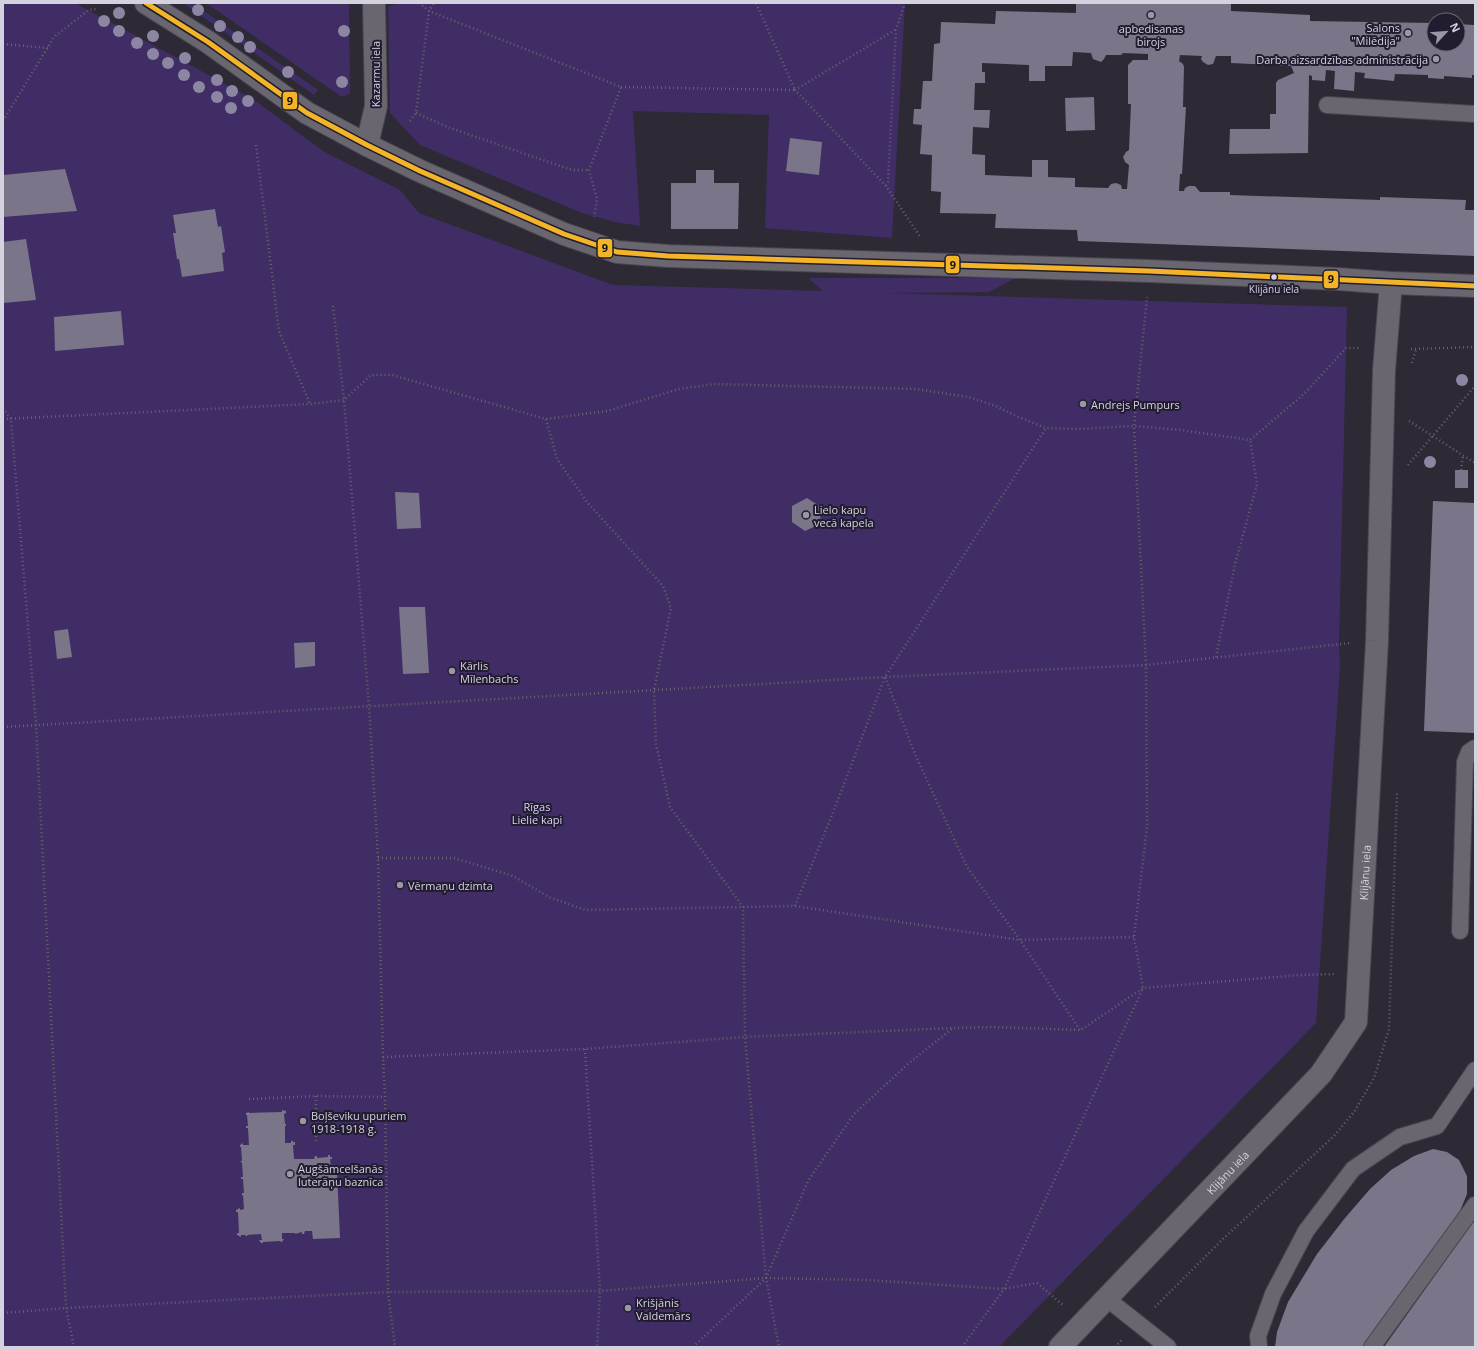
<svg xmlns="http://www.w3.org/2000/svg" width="1478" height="1350" font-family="'Open Sans',sans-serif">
	<rect width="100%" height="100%" fill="#2d2a35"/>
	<!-- green -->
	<path fill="#402d66" d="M3,3h72l178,96 70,52 77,39 19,23 194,72 210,6 -15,-13h208l-27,14 -103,1 461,14 -8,337 1,22 -24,357 -317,324h-996z
		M183,3h9l126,87 -4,5z
		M206,3h143l1,90 -8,4z
		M403,3h502l-13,235 -127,-10 4,-113 -136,-4 7,115 -25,-4 -33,-9 -162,-68 -30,-32 -2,-107z"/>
	<!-- building -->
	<path fill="#7b7589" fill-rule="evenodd" d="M1076,3l155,1v7l79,4v6l124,2v21h24v-20l16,1 1,50h-3v3l-28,-2v3l-16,-1v-3l-33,-1 -1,7 -30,-3 1,-5 -10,-1 -1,19 -20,-2 1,-18 -9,-1 -1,11 -13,-1v-4l-3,-1 -1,78 -79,1 1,-25h40v-15h6v-31l2,-3 16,-7 -3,-7 -60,-3v-7h-15l-3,8 -5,1 -5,-3 -2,-3 1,-3 -22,-1 -1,6 4,3 1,3 -1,40h3l-4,67h-2l-1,17h5l1,-3 4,-2h6l5,6h30v3l150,5v-3l86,3 -1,10h10v46l-397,-15 -1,-11 -82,-2 1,-14 -56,-1 1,-21 -10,-1 1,-36 -12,-1 2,-29 -9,-1 1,-15h7l2,-28h9l2,-37 6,-1 1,-21 54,2 1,-13 80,2zM1073,52l18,1 2,6 8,3 3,-3 2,-4h15l2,-2 25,1v6h-15l-5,5v39h3l-2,46 -3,2 -3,5 2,5 4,3 -2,24h-5l-1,-4 -5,-2 -5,1 -3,4 -33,-1v-9l-27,-1v-17h-16v17l-47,-2v-20l-13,-1 1,-27 16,1 1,-18h-16l1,-27h10v-11h-3v-9l47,2v16h16v-15h27z
		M1094,97l1,33 -29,1 -1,-33z
		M790,138l32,4 -3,33 -33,-4z
		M65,169l12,42 -74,6v-42z
		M696,170h18v13h25l-1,46h-67v-46h25z
		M215,209l3,18 3,-1 4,26 -3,1 2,18 -42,6 -3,-18h-2l-4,-26h3l-3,-18z
		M26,239l10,61 -33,3v-61z
		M121,311l3,34 -69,6 -1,-34z
		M1455,470h13v18h-13z
		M395,492l24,1 2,35 -24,1z
		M807,498l14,9 -1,17 -15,7 -13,-9v-16z
		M1433,501l42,2v230l-51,-2z
		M399,607h26l4,66 -26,1z
		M68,629l4,28 -15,2 -3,-28z
		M315,642v24l-20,2 -1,-25z
		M282,1110l4,1v2l-2,1 1,10h1v2h-1v17h6v-2h2v1h2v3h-2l1,14h20l1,-3h2v2l11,-1v-2h2v2h2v2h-2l1,11 1,1h5l3,67 -27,1 -1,-8h-7l-1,3h-2v-2l-7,2v-1h-13v6h2l-2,3h-1l-1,-1 -17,1v1h-2l-2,-3h3l-1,-6 -14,1 1,1h-2l-1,-1h-4v2l-4,-2v-2h2l-1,-21h-2v-2l4,-2v2l4,-1 -1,-14 -1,1v-3h2l-1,-14h-2v-2h2l-1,-14 -2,-2h2l-1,-14h-1v-2l3,-2v2h6l-1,-17h-2v-2h2l-1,-11h-1v-2l3,-1v1l33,-1z
		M1433,1149l14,3 12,8 8,16v18l-7,17 -11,19 -83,112 -3,5h-88l2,-15 11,-30 29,-48 28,-36 25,-29 21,-19 23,-14z
		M1475,1219v128h-91z"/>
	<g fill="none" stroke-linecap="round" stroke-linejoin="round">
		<!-- service casing -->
		<g stroke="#48464f" stroke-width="18">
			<path id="service" d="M1327,105l148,9
				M1460,931l5,-169 4,-10 6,-4
				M1106,1298l62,49
				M1259,1347l-1,-11 15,-42 33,-63 47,-62 47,-32 37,-11 38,-56
				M1372,1347l103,-142"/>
		</g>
		<!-- minor casing -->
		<g stroke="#48464f" stroke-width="24">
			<path id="minor" d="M367,145l9,-39 -2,-103"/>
		</g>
		<!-- tertiary casing -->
		<g stroke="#48464f" stroke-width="24">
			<g id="tertiary">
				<path d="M146,3l62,39 99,71 60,32 53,26 144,63 53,18 51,4 481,15 189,8 53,4 84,3"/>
				<path id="s1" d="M1060,1347l261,-273 35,-52 21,-381 7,-271 7,-87"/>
			</g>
		</g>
		<!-- path -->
		<path stroke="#65646c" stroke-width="2.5" stroke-dasharray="1 3" stroke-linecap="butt" d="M419,3l10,8 192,76 -32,83 8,29 -3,18
			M905,3l-9,27 -8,152 -2,4 35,52
			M3,44l45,4
			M621,87l174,3 -39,-87
			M416,113l34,15 122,42h17
			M3,121l51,-84 35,-27 8,-1
			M410,121l6,-8 13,-102 5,-8
			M256,145l23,186 31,73
			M886,186l-91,-96 100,-60
			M333,306l11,94 25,305 9,153 5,199 2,40 3,195 7,55
			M1411,349l64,-2
			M1412,363l4,-14
			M3,408l8,11 25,305 30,584 8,39
			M3,419l307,-15 34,-4 27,-25h21l154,44 61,-8 72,-22 35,-5 202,5 52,8 28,9 20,10 30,12 32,1 56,-3 47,4 69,10 54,-46 42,-46h14
			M546,419l11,40 30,43 76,84 8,22 -17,82 2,54 14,63 73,100 2,130 21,241 13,69
			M1409,421l66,42
			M1408,465l67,-79
			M1461,470l2,-14
			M1216,657l19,-93 22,-80 -7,-44
			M885,677l30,77 52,113 53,73 60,90
			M3,727l882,-50 261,-12 205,-22
			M378,858h76l59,18 36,21 36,13 210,-4 225,34 114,-3
			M795,906l39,-96 51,-133 161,-249
			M585,1049l15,242 -3,56
			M383,1057l202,-8 160,-12 209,-9 38,-1 89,3 62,-42 157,-13 34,-1
			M316,1096v47
			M249,1099l67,-3 69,1
			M1155,1307l68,-68 111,-103 20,-24 20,-34 15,-49 8,-237
			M3,1313l63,-5 322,-16 212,-1 166,-13 101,2 137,9 33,-6 27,23
			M693,1347l73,-69 42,-97 46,-67 54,-50 45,-36
			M962,1347l42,-58 139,-301 -9,-51 13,-110 -1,-162 -12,-239 13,-129
			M1115,1347l8,-8"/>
		<!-- service -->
		<use href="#service" stroke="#696670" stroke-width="16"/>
		<!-- minor -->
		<use href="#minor" stroke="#696670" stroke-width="22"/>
		<!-- tertiary -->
		<use href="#tertiary" stroke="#696670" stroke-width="22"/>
		<!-- bus-1 casing -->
		<g stroke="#211c2f" stroke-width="8">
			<path id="bus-1" d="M146,3l62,39 99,71 60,32 53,26 144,63 53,18 51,4 481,15 326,15"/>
		</g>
		<!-- bus-1 -->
		<use href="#bus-1" stroke="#f4b427" stroke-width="5"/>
	</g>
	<!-- trees -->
	<g fill="#8d86a2">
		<circle cx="198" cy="10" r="6"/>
		<circle cx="119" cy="13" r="6"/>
		<circle cx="104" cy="21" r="6"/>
		<circle cx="220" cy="26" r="6"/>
		<circle cx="119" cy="31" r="6"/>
		<circle cx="344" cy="31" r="6"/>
		<circle cx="153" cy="36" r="6"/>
		<circle cx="238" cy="37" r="6"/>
		<circle cx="137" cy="43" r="6"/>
		<circle cx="250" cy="47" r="6"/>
		<circle cx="153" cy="54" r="6"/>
		<circle cx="185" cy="58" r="6"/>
		<circle cx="168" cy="63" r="6"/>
		<circle cx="288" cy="72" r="6"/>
		<circle cx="184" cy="75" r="6"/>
		<circle cx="217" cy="80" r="6"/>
		<circle cx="342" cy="82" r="6"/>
		<circle cx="199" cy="87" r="6"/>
		<circle cx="232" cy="91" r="6"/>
		<circle cx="217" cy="97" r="6"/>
		<circle cx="248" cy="101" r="6"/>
		<circle cx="231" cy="108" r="6"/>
		<circle cx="1462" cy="380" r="6"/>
		<circle cx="1430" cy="462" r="6"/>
	</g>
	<!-- markers -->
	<g fill="#9a97a4" stroke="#211c2f" stroke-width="1.5">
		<circle cx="1151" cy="15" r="4"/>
		<circle cx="1408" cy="33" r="4"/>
		<circle cx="1436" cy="59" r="4"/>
		<circle cx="1083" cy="404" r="4"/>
		<circle cx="806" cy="515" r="4"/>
		<circle cx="452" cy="671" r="4"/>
		<circle cx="400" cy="885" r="4"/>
		<circle cx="303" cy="1121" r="4"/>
		<circle cx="290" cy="1174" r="4"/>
		<circle cx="628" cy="1308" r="4"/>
	</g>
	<circle fill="#d5d2df" stroke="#211c2f" stroke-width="1.5" cx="1274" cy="277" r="3.5"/>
	<g text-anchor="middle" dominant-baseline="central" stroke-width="4" stroke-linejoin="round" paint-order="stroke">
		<!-- bus labels -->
		<g font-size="10" fill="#d5d2df" stroke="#211c2f">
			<text x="1274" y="289">Klijānu iela</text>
		</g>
		<!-- poi labels -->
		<g font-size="11" fill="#d5d2df" stroke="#211c2f" text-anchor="start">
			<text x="1400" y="27" text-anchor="end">Salons<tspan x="1400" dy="13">"Milēdija"</tspan></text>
			<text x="1151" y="28" text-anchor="middle">apbedisanas<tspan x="1151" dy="13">birojs</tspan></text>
			<text x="1428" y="59" text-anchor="end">Darba aizsardzības administrācija</text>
			<text x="1091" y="404">Andrejs Pumpurs</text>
			<text x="814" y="509">Lielo kapu<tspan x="814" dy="13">vecā kapela</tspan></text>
			<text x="460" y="665">Kārlis<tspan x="460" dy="13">Mīlenbachs</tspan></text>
			<text x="408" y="885">Vērmaņu dzimta</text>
			<text x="311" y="1115">Boļševiku upuriem<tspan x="311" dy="13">1918-1918 g.</tspan></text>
			<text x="298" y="1168">Augšāmcelšanās<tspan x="298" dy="13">luterāņu baznīca</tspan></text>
			<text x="636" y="1302">Krišjānis<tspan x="636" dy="13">Valdemārs</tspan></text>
		</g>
		<!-- street labels -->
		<g font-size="11" fill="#d5d2df" stroke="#211c2f">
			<text transform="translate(375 74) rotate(-90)">Kazarmu iela</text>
			<text stroke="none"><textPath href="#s1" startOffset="590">Klijānu iela</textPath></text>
			<text stroke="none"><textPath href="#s1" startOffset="242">Klijānu iela</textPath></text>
		</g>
		<!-- park labels -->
		<g font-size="11" fill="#dcd2fb" stroke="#211c2f">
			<text x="537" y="806">Rīgas<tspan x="537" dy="13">Lielie kapi</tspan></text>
		</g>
	</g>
	<g stroke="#211c2f" stroke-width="1.5">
		<rect x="282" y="91" width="16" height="19" rx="4" fill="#f4b427"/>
		<rect x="597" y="238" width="16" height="20" rx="4" fill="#f4b427"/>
		<rect x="945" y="255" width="15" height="19" rx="4" fill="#f4b427"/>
		<rect x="1323" y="270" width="16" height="19" rx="4" fill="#f4b427"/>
	</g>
	<g font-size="11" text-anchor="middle" font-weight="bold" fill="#111">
		<text x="290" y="105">9</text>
		<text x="605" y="252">9</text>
		<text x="953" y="269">9</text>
		<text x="1331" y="283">9</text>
	</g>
	<!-- border -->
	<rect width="1478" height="1350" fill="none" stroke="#d5d2df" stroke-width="8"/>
	<!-- north arrow -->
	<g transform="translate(1446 32) rotate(64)"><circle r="19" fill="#211c2f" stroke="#696575"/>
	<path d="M0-3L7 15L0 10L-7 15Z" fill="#9a97a4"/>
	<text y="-6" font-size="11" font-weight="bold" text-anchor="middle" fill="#d5d2df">N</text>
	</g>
</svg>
